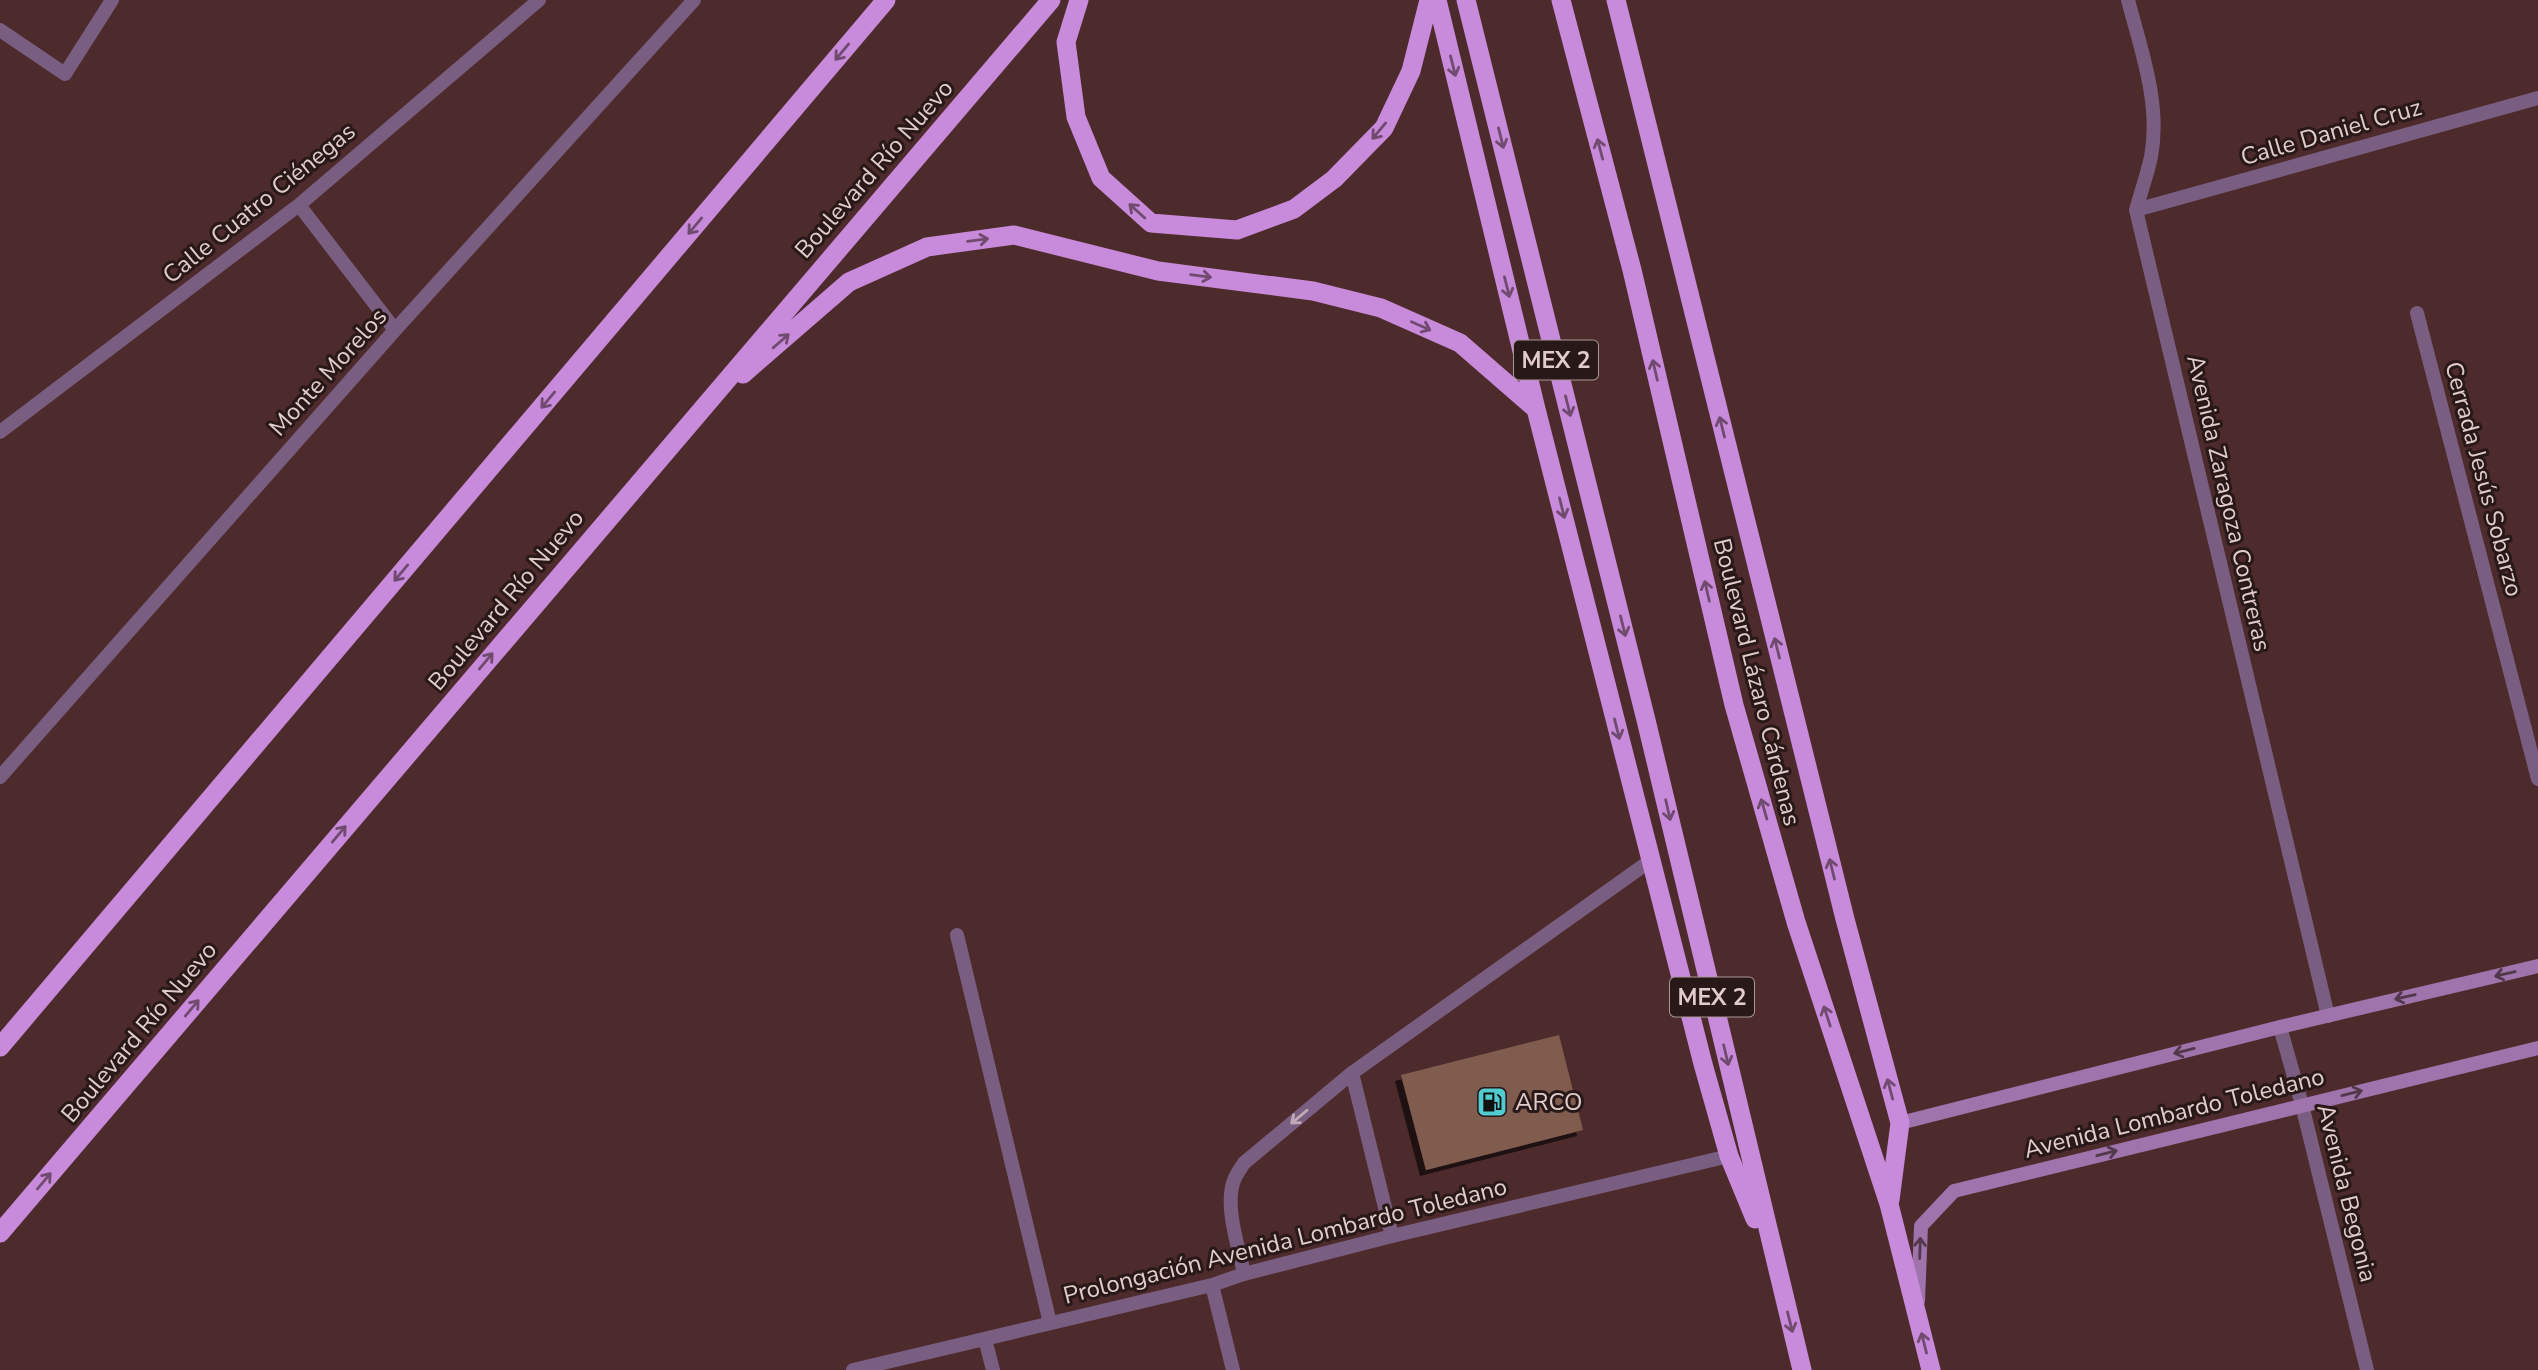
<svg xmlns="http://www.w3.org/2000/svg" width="2538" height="1370" font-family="'Nunito Sans',sans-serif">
	<defs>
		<filter id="shadow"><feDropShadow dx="-6" dy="6" stdDeviation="0" flood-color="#0009"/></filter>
	</defs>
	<rect width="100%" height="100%" fill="#4d2a2b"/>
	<!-- building -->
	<path fill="#805c50" filter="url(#shadow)" d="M1559,1035l24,95 -157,40 -25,-95z"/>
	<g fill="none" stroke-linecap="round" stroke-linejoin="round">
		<!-- service -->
		<path stroke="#795e81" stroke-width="14" d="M957,935l93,388
			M1352,1073l40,163
			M1244,1274c-5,-26 -21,-71 -9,-96 2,-5 6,-10 9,-15l108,-90 298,-212"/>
		<!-- minor -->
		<path stroke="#795e81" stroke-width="14" d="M2128,0c13,50 33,104 23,157 -4,18 -10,35 -15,53l192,806
			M0,30l65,44 47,-74
			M299,205l96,125
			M2136,210l402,-112
			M2417,313l121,466
			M0,432l299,-227 240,-205
			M0,777l395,-447 299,-330
			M2280,1027l22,78 65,265
			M1212,1285l21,85
			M985,1339l8,31
			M853,1370l359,-85 32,-11 148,-38 337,-80"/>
		<!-- secondary -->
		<path stroke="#9f73ab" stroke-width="14" d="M1900,1123l380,-96 258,-61
			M1918,1301l3,-75 33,-35 584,-143"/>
		<!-- trunk -->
		<path stroke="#c88ada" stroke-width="19" d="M1079,0l-13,42 10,75 25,61 50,45 86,7 57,-21 40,-30 50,-51 27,-57 18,-71
			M1437,0l99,409 167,655 26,92 26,63
			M1466,0l180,720 156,650
			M1561,0l71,270 102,435 62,217 93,282 42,166
			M1616,0l229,919 55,204 -10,77
			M743,374l106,-92 78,-35 87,-12 144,36 155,20 68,17 79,35 76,66
			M0,1047l886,-1047
			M0,1233l1051,-1233"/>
	</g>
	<!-- one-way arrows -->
	<defs><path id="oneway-shaft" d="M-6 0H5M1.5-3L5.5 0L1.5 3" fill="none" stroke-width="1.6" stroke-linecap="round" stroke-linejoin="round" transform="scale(1.75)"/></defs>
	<g stroke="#704b6f">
		<use href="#oneway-shaft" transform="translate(842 52) rotate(130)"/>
		<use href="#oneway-shaft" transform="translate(1453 66) rotate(76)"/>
		<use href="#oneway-shaft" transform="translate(1379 131) rotate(130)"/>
		<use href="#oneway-shaft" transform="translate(1501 138) rotate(76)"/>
		<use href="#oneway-shaft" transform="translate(1600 149) rotate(-105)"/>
		<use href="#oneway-shaft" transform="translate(1137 211) rotate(-138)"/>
		<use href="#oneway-shaft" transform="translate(695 226) rotate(130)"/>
		<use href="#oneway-shaft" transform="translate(978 240) rotate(-8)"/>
		<use href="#oneway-shaft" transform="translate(1201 276) rotate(8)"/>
		<use href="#oneway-shaft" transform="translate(1507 287) rotate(76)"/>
		<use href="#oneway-shaft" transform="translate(1421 326) rotate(24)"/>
		<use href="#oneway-shaft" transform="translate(781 341) rotate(-41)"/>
		<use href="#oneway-shaft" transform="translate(1655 370) rotate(-103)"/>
		<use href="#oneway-shaft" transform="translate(548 400) rotate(130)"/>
		<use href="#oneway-shaft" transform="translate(1568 406) rotate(76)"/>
		<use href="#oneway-shaft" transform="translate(1722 427) rotate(-104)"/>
		<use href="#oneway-shaft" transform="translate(1562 508) rotate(76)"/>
		<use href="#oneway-shaft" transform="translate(401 573) rotate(130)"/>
		<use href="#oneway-shaft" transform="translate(1707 591) rotate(-103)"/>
		<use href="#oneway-shaft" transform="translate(1623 626) rotate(76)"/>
		<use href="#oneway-shaft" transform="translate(1777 648) rotate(-104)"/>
		<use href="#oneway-shaft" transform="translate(486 661) rotate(-50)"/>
		<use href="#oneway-shaft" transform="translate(1617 729) rotate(76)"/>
		<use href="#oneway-shaft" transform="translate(1764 809) rotate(-106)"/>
		<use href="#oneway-shaft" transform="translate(1668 810) rotate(77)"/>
		<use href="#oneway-shaft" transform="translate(339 834) rotate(-50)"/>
		<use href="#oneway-shaft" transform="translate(1832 869) rotate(-104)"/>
		<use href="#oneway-shaft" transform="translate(192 1008) rotate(-50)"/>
		<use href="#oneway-shaft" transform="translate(1827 1016) rotate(-108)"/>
		<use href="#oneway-shaft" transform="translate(1726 1055) rotate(77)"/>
		<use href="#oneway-shaft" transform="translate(1890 1089) rotate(-105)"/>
		<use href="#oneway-shaft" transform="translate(44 1181) rotate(-50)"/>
		<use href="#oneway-shaft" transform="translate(1790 1322) rotate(76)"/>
		<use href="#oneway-shaft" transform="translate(1924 1343) rotate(-104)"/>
	</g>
	<g stroke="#52384b">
		<use href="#oneway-shaft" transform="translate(2505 974) rotate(167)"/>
		<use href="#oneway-shaft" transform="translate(2405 997) rotate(167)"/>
		<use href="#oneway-shaft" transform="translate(2184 1051) rotate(166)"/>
		<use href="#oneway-shaft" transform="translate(2352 1093) rotate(-14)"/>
		<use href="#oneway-shaft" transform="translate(2107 1153) rotate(-14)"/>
		<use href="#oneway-shaft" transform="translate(1920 1248) rotate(-88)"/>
	</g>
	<use stroke="#c2aab5" href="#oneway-shaft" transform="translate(1299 1117) rotate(140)"/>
	<!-- icons -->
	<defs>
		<g id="fuel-square" transform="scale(1.575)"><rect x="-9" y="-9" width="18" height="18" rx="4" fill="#51ccd1" stroke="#281818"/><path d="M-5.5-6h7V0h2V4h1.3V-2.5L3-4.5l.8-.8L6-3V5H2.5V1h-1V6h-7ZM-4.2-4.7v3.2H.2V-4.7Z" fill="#111"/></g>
	</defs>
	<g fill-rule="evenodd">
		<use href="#fuel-square" x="1492" y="1102"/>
	</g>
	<g text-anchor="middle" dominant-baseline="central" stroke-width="6" stroke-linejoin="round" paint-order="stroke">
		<!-- shield labels -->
		<g fill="#281818" stroke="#aa9595" stroke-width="2">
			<rect x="1514" y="340.5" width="84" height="39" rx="5"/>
			<rect x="1670" y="977.5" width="84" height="39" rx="5"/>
		</g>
		<g font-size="23" font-weight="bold" fill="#e2cbcb">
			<text x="1556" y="360">MEX 2</text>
			<text x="1712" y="997">MEX 2</text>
		</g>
		<!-- street labels -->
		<g font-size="24" fill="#e2cbcb" stroke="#281818">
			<text transform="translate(2331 132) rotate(-16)">Calle Daniel Cruz</text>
			<text transform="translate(874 169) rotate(-49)">Boulevard Río Nuevo</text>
			<text transform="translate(259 203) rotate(-39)">Calle Cuatro Ciénegas</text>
			<text transform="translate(328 372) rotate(-48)">Monte Morelos</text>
			<text transform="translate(2484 479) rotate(75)">Cerrada Jesús Sobarzo</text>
			<text transform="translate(2229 503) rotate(77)">Avenida Zaragoza Contreras</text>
			<text transform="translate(506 600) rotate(-50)">Boulevard Río Nuevo</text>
			<text transform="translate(1757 682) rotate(76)">Boulevard Lázaro Cárdenas</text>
			<text transform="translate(139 1032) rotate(-50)">Boulevard Río Nuevo</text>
			<text transform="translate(2174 1113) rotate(-14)">Avenida Lombardo Toledano</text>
			<text transform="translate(2347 1193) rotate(76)">Avenida Begonia</text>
			<text transform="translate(1285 1241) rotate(-14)">Prolongación Avenida Lombardo Toledano</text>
		</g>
		<!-- poi labels -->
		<g font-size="24" fill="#e2cbcb" stroke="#281818" text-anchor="start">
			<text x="1515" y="1102">ARCO</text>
		</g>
	</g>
</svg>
